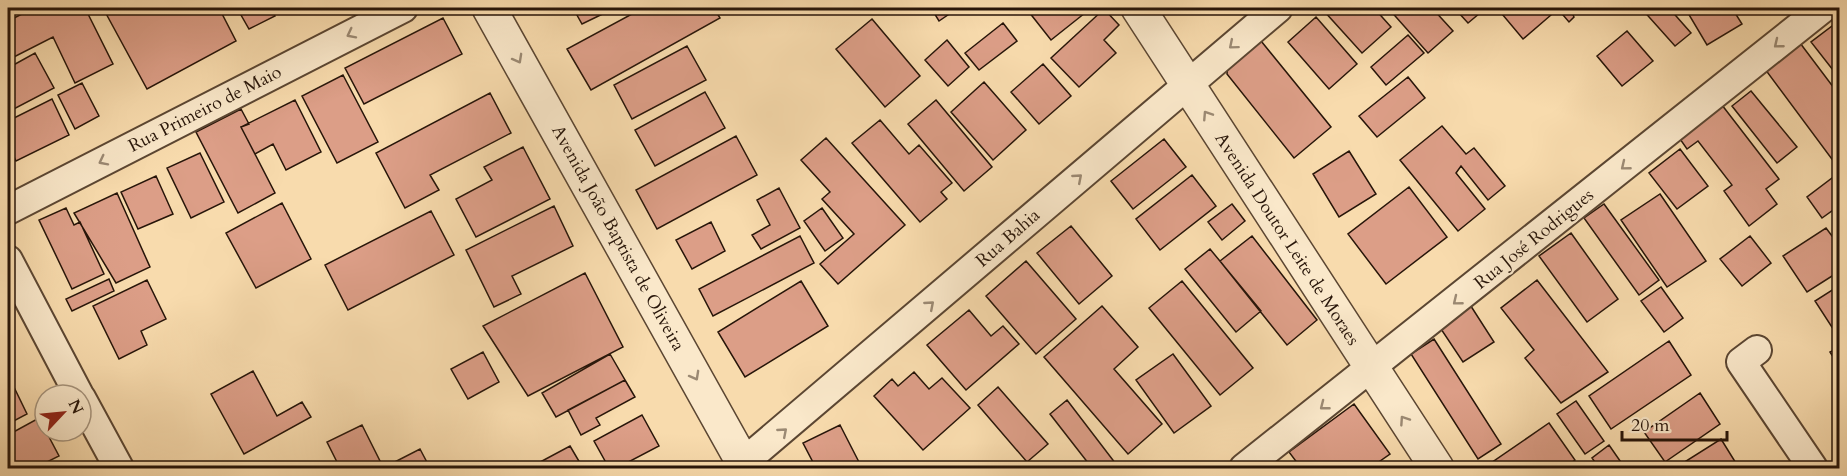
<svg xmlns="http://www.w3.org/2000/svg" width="1847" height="476" font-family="Cardo,serif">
	<rect width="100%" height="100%" fill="#f8dbad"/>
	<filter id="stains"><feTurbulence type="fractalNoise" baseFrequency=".00333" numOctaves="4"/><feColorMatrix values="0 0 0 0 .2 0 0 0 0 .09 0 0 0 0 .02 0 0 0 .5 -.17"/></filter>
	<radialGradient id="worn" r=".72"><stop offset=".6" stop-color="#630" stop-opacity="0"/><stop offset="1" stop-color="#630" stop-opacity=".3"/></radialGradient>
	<!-- building -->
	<path fill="#dc9e87" stroke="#271509" stroke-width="1.5" d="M34,8h51l28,56 -38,19 -22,-46 -45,23v-39z
		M103,8h116l17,33 -89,48z
		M237,8h33l5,8 -26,13z
		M573,8h42l-33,16z
		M643,8h71l6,10 -129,72 -24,-41z
		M931,8h27l-19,13z
		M1034,8h55l1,1 -39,31 -22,-28z
		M1328,8h46l17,19 -29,26 -38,-42z
		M1388,8h44l21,23 -25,22z
		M1463,8h23l-18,15 -10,-11z
		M1497,8h48l6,7 -28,24z
		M1557,8h13l4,9 -5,5z
		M1641,8h28l22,25 -16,13z
		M1685,8h47l10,16 -35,21z
		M1104,9l15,16 -15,15 12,13 -37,34 -28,-29z
		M1316,17l41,47 -28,25 -41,-47z
		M443,18l19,36 -98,50 -19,-36z
		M872,19l48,57 -35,31 -49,-58z
		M1840,20v59l-29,-37z
		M1003,23l14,18 -38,29 -14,-17z
		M1627,31l26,30 -31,25 -25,-30z
		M1408,35l16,18 -38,32 -15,-18z
		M1794,35l46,61v74l-81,-109z
		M1257,36l74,91 -37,31 -67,-84 1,-14z
		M947,40l22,27 -21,19 -23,-26z
		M687,46l19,34 -74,39 -18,-34z
		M35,53l19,35 -46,24v-44z
		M1043,64l28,32 -32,28 -28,-32z
		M343,75l35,67 -41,21 -35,-67z
		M1408,77l17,21 -48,39 -18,-21z
		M984,82l42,48 -33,30 -42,-48z
		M82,83l17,33 -24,13 -17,-34z
		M1751,91l46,56 -20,16 -45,-57z
		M705,92l20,36 -70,38 -20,-36z
		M490,93l21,40 -81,42 9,15 -34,18 -29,-55z
		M1715,96l64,83 -13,10 11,15 -28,22 -25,-35 8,-6 -34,-44 -11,8 -14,-20z
		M52,99l17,36 -53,26 -8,-17v-23z
		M295,100l26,52 -35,18 -13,-26 -18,10 -14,-27z
		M936,100l56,67 -28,24 -56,-67z
		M241,109l8,15 -8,3 34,66 -37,20 -42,-81z
		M880,120l29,34 10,-9 33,38 -11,9 6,7 -27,23 -68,-79z
		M1442,126l24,28 8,-6 31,38 -17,14 -27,-34 -5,7 29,36 -27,22 -58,-71z
		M736,136l21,39 -100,54 -21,-39z
		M826,138l79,87 -67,59 -18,-20 34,-30 -32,-35 8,-7 -29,-32z
		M1164,139l22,28 -53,42 -22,-28z
		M523,147l27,52 -74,38 -20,-38 36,-19 -8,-13z
		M1680,149l28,37 -31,23 -28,-36z
		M1349,151l27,43 -37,23 -26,-43z
		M200,153l24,49 -33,16 -24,-50z
		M1192,175l24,31 -56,44 -24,-31z
		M1836,175l4,4v26l-18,13 -15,-21z
		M156,176l17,38 -35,15 -17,-37z
		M1409,187l38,50 -61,47 -38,-50z
		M779,188l21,40 -39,21 -9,-14 18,-10 -13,-25z
		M117,193l33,74 -34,16 -42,-70z
		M1660,194l46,67 -39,26 -46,-67z
		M282,203l29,56 -55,29 -30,-55z
		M1232,204l13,17 -23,19 -14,-18z
		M1604,204l55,76 -20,15 -55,-77z
		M554,206l19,40 -61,30 9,18 -27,13 -28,-57z
		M66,208l8,17 6,-3 24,52 -32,15 -33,-69z
		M822,208l21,30 -18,13 -21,-30z
		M431,211l23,44 -106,55 -23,-45z
		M711,222l14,29 -33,18 -16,-29z
		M1071,226l41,50 -33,28 -42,-51z
		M1826,228l6,8 8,-4v39l-33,21 -24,-36z
		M1571,233l47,66 -31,23 -48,-66z
		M800,236l14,27 -101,53 -14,-27z
		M1252,236l65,84 -30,25 -67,-84z
		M1750,236l21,27 -29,23 -22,-27z
		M1210,249l51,62 -25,21 -51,-63z
		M1026,261l50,58 -40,35 -50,-58z
		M585,273l38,74 -95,49 -45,-70z
		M109,279l5,12 -42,20 -6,-12z
		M147,280l19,39 -25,12 6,14 -28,14 -26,-53z
		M1537,280l71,92 -47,31 -36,-45 9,-8 -33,-42z
		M801,281l27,45 -83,51 -27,-45z
		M1182,281l71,87 -33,27 -71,-87z
		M1840,285v48l-3,2 -22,-34z
		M1661,287l22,31 -19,14 -23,-31z
		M1467,300l27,42 -31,20 -28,-42z
		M1102,306l36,41 -24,22 48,55 -34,30 -84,-97z
		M969,310l22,26 12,-10 16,18 -53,46 -39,-45z
		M1434,339l67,105 -23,15 -67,-105z
		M1669,341l22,34 -80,54 -22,-33z
		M1840,347v21l-10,-16z
		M483,352l16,30 -31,17 -17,-30z
		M610,354l15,26 -69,37 -14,-24z
		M1173,354l38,52 -37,27 -38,-53z
		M253,371l24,45 25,-14 9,15 -67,37 -33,-60z
		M914,372l15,17 13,-11 28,30 -47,42 -49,-54 18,-17 6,7z
		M625,380l10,17 -39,21 4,7 -19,10 -13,-25z
		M11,381l16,33 -19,10v-41z
		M998,387l50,57 -21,18 -49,-57z
		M1700,393l20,31 -55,38 -21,-30z
		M1067,400l52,68h-27l-42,-54z
		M1576,401l28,40 -19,13 -28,-40z
		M1354,404l36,50 -20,14h-69l-12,-16z
		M642,415l17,31 -42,22h-8l-15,-27z
		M39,418l20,38 -24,12h-27v-33z
		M1549,423l26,37 -12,8h-68l-4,-5z
		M362,425l19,38 -10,5h-31l-13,-26z
		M840,425l22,43h-46l-13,-25z
		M1721,439l18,29h-64z
		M1609,445l16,23h-26l-7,-10z
		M570,446l13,22h-54z
		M420,449l10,19h-47z"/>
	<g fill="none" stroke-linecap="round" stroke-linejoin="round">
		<!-- minor casing -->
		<g stroke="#5b4632" stroke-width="32">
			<path id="minor" d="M8,210l395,-202
				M8,260l71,135
				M1757,350l-16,12 72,106
				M81,398l38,70
				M737,468l541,-460
				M1244,468l579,-460"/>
		</g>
		<!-- tertiary casing -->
		<g stroke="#5b4632" stroke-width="36">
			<path id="tertiary" d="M489,8l257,460
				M1138,8l299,460"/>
		</g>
		<!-- minor -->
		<use href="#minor" stroke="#fae8ca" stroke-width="28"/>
		<!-- tertiary -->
		<use href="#tertiary" stroke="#fae8ca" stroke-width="33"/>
	</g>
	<!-- one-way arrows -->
	<defs><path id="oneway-chevron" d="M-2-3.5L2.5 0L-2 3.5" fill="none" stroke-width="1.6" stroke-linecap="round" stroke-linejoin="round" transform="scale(1.5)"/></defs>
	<g stroke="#9b8973">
		<use href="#oneway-chevron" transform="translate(351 34) rotate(153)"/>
		<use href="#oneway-chevron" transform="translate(1778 44) rotate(141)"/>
		<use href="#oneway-chevron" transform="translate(1233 45) rotate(140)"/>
		<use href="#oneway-chevron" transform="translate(518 59) rotate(61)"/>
		<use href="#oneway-chevron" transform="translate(1207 115) rotate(-123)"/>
		<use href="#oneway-chevron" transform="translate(103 161) rotate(153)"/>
		<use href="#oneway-chevron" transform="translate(1625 166) rotate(141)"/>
		<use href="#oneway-chevron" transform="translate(1078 178) rotate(-41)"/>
		<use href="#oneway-chevron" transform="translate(1457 301) rotate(141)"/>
		<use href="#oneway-chevron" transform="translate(930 305) rotate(-41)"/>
		<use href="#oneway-chevron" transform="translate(695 376) rotate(61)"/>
		<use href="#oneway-chevron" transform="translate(1324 406) rotate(142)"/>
		<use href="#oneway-chevron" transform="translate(1404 420) rotate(-124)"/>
		<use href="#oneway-chevron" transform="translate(783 432) rotate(-41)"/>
	</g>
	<g text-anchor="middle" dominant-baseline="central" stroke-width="4.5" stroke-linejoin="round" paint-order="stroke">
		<!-- street labels -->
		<g font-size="18" fill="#271509" stroke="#fae8ca">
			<text transform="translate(205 109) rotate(-27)">Rua Primeiro de Maio</text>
			<text transform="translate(618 238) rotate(61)">Avenida João Baptista de Oliveira</text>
			<text transform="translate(1008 238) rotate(-41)">Rua Bahia</text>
			<text transform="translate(1287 239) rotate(57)">Avenida Doutor Leite de Moraes</text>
			<text transform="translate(1534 239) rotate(-39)">Rua José Rodrigues</text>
		</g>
	</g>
	<!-- margin -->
	<rect width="1847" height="476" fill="none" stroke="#f8dbad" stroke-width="30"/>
	<rect x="9" y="9" width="1829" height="458" fill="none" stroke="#271509" stroke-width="3"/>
	<rect x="15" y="15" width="1817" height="446" fill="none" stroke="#271509" stroke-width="1.5"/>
	<!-- north arrow -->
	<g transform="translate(63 413) rotate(64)"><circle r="28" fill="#fae8ca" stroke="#a6947d" stroke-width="1.5"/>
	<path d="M0-4.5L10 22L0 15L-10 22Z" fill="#8f2418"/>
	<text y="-9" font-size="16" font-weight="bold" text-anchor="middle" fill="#271509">N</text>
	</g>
	<!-- scale -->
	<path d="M1622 431v9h105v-9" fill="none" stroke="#271509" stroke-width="3"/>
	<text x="1631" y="431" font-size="18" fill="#271509" stroke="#fae8ca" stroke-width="4.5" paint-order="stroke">20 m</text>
	<rect width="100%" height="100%" filter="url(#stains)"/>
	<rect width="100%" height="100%" fill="url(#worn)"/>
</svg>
